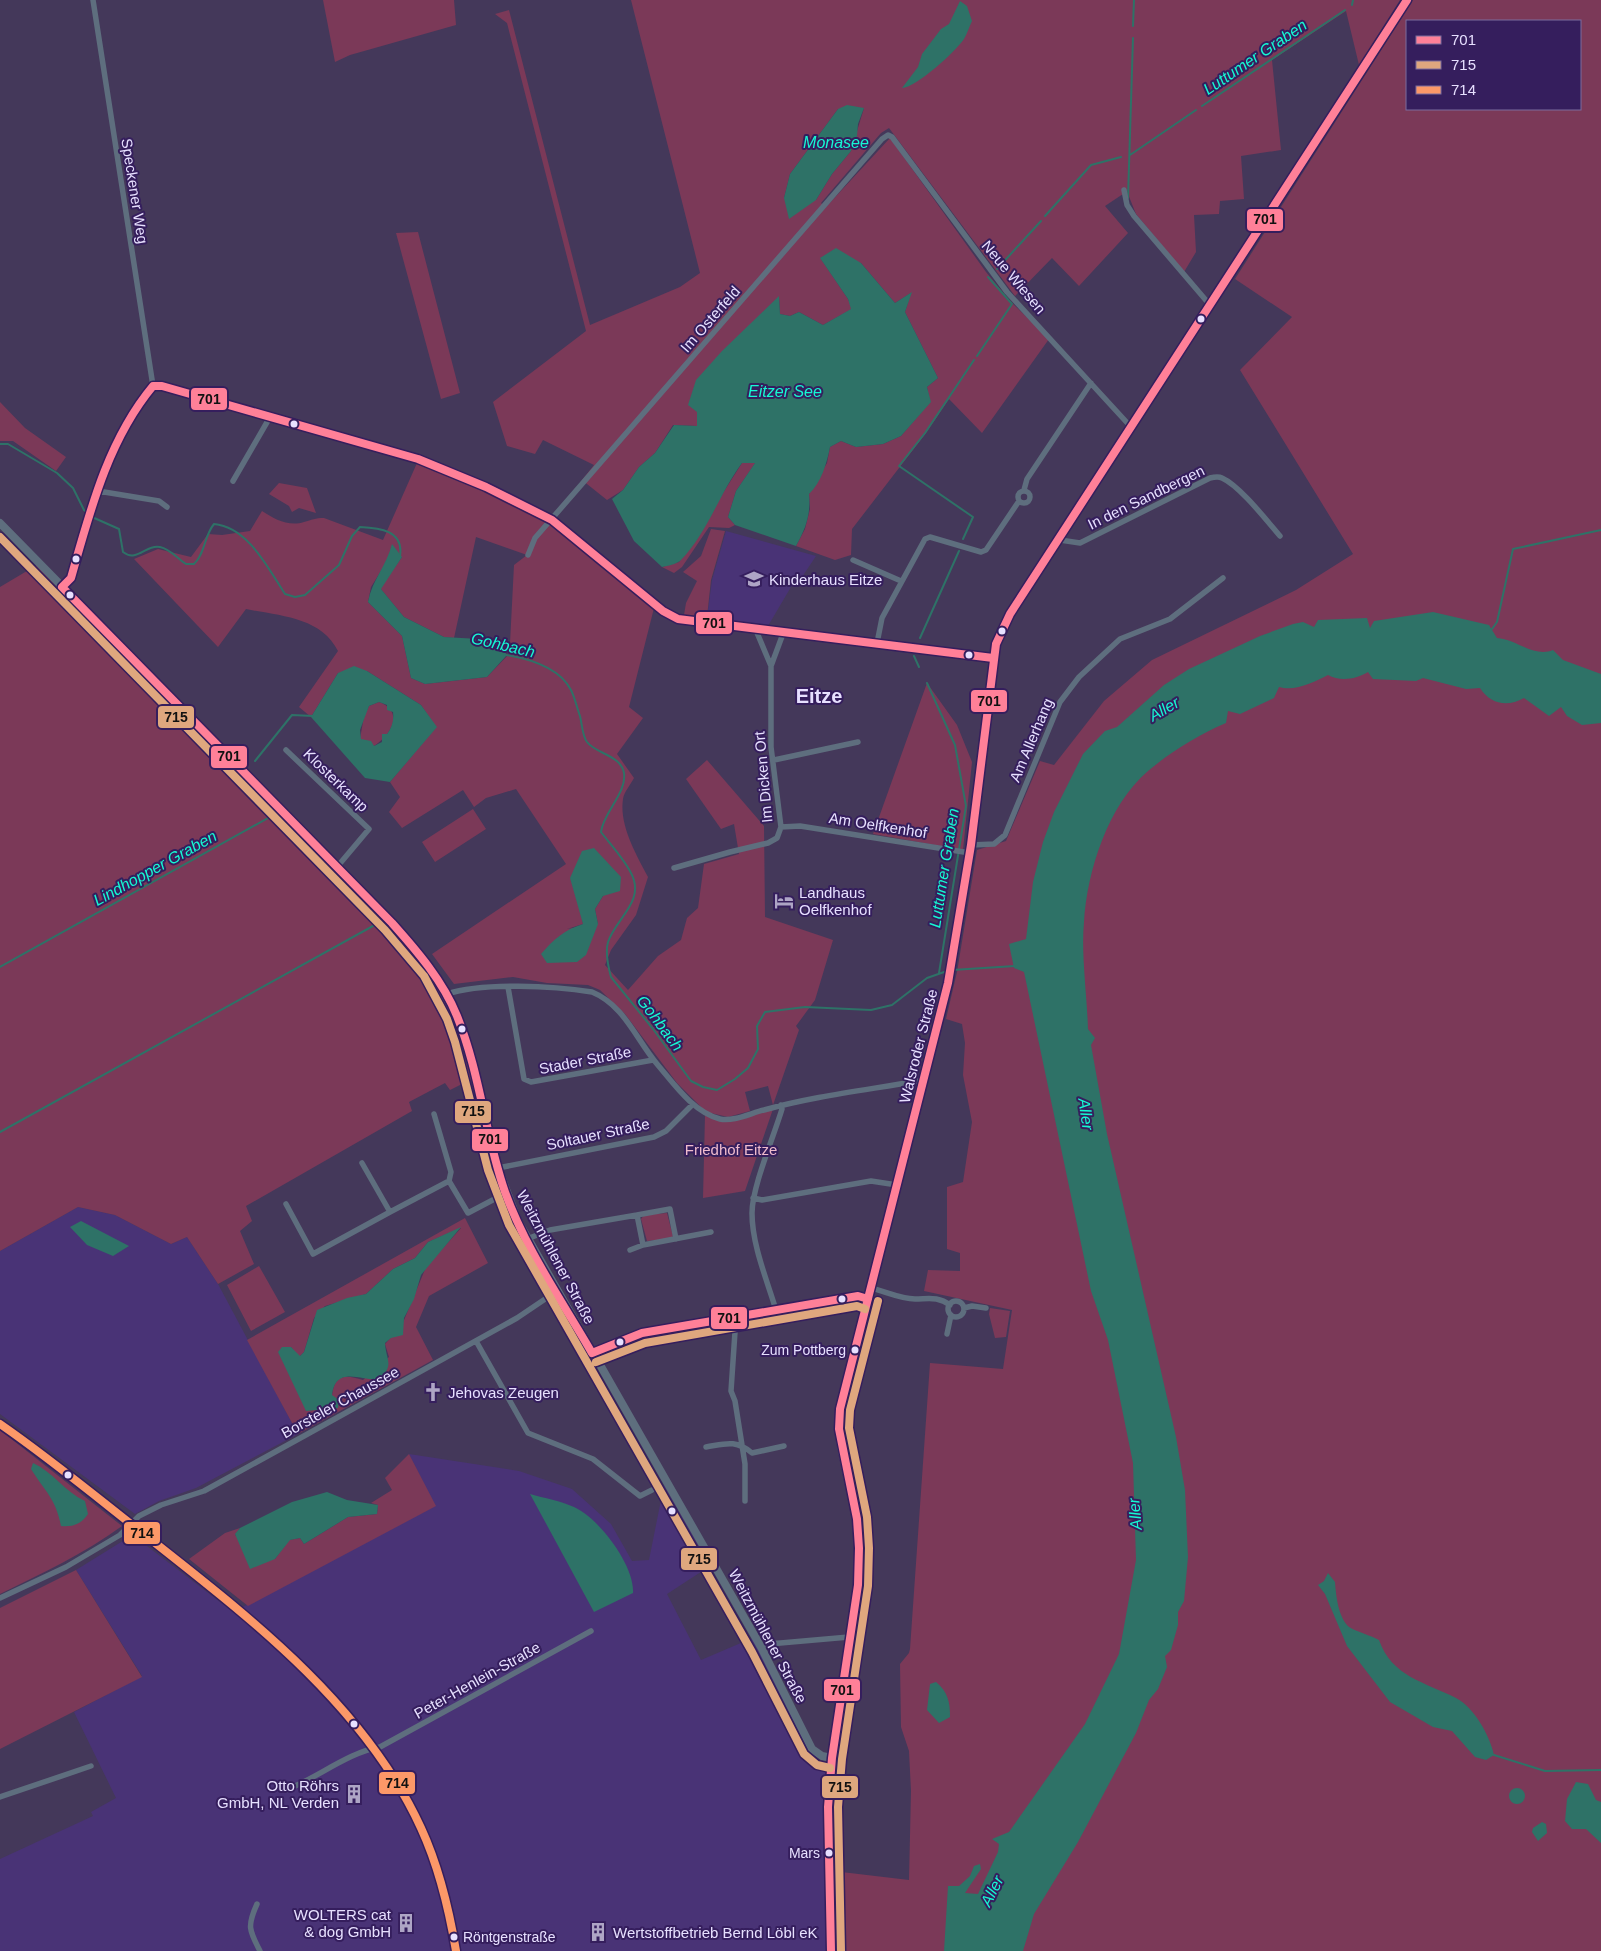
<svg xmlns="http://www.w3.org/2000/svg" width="1601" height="1951" font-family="Arial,sans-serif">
	<rect width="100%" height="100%" fill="#44385a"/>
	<!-- built -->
	<path fill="#493376" d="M726,531l90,25 -14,21 -4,-2 -30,51 -61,-8 5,-38z
		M78,1207l37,8 56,29 16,-7 31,47 80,150 -102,54 -37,13 -24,13 -135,-100v-163z
		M409,1454l110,17 53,18 39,35 21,37 17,-1 15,-75 46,81 -43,28 34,66 54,-23 59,118 13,14 1,182h-828v-92l93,-43 -2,-4 25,-14 -42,-86 68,-36 -66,-106 50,-31 13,1 94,72 202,-106z"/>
	<!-- green -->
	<path fill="#7b3958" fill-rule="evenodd" d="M323,0h131l2,25 -106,30 -15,7z
		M631,0h769l-41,65 -13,-54 -74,49 9,90 -40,6 3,43 -24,2 -1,13 -25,1 2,37 -12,20 -48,-58 -8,-20h-5l-18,12 23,27 -49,53 -27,-28 -37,38 -126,-168 -8,5 -60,70 5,4 64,-69 96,134 24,29 39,38 -67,94 -33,-34 -23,34 -74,96 -1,26 -16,5 -39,-14 9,-17 5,-20 -1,-15 18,-31 3,-16 11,-6 15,6 27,-3 18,-8 29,-34 -3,-15 11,-9 -33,-66 6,-19 -16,10 -34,-40 -40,-4 27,40 4,10 -29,16 -24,-13 -9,4 -10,-2 -1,-17 -82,115v14l-24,-1 -18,28 -16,14 -16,23 -16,10 -25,-20 12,-15 -51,-25 -8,14 -28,-8 -14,-44 93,-71 -79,-308 -12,-9 14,-4 81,315 90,-38 20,-14zM864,108l-13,43 -19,23 -16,26 -32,-2 6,-24 48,-65z
		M1413,0h188v1951h-767l-1,-80 76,9 2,-89 -2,-40 -8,-24 -1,-63 9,-11 1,-4 20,-286 73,6 9,-59 -88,-19 4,-21 32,1v-18l-13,-4v-62l16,-5 9,-60 -9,-47 2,-32 -3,-19 -16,-5 11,-47 20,-122 29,-9 34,-80 14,4 50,-64 48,-41 144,-70 57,-36 -113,-184 52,-53 -57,-38zM1407,21h173v88h-173z
		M418,232l42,161 -19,6 -45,-166z
		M0,402l25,26 41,29 -10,14 -43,-30h-13z
		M756,462l-20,29 -8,26 7,8 -6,3 -20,-1 -27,40 -8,6 -12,-6 17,-5 63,-99z
		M417,463l47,18 85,39 105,88 -25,99 14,11 -26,36 17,24c-3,6 -10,14 -11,21 -4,26 13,55 25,78l-12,38 -25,35 -6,15 23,25 30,-34 23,-16 6,-22 11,-10 6,-44 35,-10 -5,-30 -13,5 -35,-50 21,-19 57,66 1,91 68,23 -18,60 -19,26 3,4 -26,75 -5,-19 -23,6 5,19 -22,6 -22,-5 -29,-29 -52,-69 -25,-24 -12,-5 -41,-2 -34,-6 -59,7 -22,-30 134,-90 -50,-75 -30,9 -12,9 -11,-17 -61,38 -13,-16 11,-15 -10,-15 46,-55 -15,-22 -54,-34 -29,2 -27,44 -12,-10 39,-56c-17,-34 -58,-35 -92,-42l-28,38 -84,-88 24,-10 33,8 17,-23 14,1 28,-4 12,-20c12,8 27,16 42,11 8,-2 11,-4 20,-4l59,22zM476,537l51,18 -13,10 -4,78 2,7 -3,6 -1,-1 -21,22 -62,7 -14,-6 -9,-42 -34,-34 3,-15 18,-29 13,-1 -22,31 24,29 40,20 10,1zM621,877l-18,19 -8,13 3,15 -31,5 16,-5 -2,-12z
		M279,483l28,5 9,25 -17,-5 -7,4 -3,-6 -20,-12z
		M711,529l14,2 -14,49 -4,37 -23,-2 2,-12 11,-22 -14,-9 18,-16z
		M37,565l62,69 330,338 13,20 30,87 -22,11 -5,-7 -36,19 3,9 -166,95 6,15 -12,10 14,33 -36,20 -31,-47 -16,7 -56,-29 -37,-8 -78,44v-664z
		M927,683l30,42 15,37 -9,88 -90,-16z
		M379,702c26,10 12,33 -5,44l-14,-7 4,-23 5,-10z
		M473,809l13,20 -51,33 -13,-20z
		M773,1109l-28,82 -42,7 2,-83 13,5z
		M667,1213l6,23 -3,3 -23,2 -6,-22 3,-4z
		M465,1218l23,45 -59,33 -13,31 17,33 -135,74 -51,-94zM461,1228l-35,39 -24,58 -17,19 4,13 -26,23c-17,-5 -28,-7 -31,15l-50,-48h9l8,10 5,-5 10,-34 11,-12 41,-12 27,-25 22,-11 13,-16z
		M259,1266l26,46 -34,19 -24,-46z
		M990,1308l20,3 -4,26 -11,1 -6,-24z
		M0,1430l122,96c-38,28 -80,47 -122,68z
		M409,1454l27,52 -188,100 -59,-47 36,-26 15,-5 -5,7 40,24 14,-19 11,-2 4,6 44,-27 29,-3 1,-9 -7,-2 21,-13 -7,-12z
		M76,1570l66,107 -142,72v-141z"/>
	<!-- water -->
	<path fill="#2e7267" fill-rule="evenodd" d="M960,1l7,5 5,15c-3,6 -5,13 -8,18 -9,13 -47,48 -62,49l16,-21 4,-13 19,-25 8,-5z
		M847,105l17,3 -6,16 -1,12 -6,15 -19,23 -16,26 -27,19 -5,-21 6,-24 48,-65z
		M836,248l25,15 34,40 17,-11 -7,20 33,66 -11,9 4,15 -30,34 -18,8 -27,3 -15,-6 -11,6c-3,16 -9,36 -21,47 2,20 -3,34 -13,52l-61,-21 -7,-8 8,-26 19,-28h-13c-23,31 -35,71 -62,98 -4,3 -12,5 -18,6l-28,-26 -22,-42 11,-9 16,-23 16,-14 19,-28 23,1v-14l-9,-7 8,-25 26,-29 57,-55 1,18 10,2 9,-4 24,13 28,-16 -3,-10 -28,-41z
		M392,544l10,13 -21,32 23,28 40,20 35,2 21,7 7,9 -20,22 -62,7 -14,-6 -9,-42 -34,-34c4,-22 19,-37 24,-58z
		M1433,612l56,13 8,13c19,1 37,20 56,12l10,10 38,14v49l-19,2 -15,-9 -6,-9 -12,9 -25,-18c-16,9 -33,7 -44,-10l-14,1 -43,-11 -7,3 -43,-2 -5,-7c-11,7 -28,10 -40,3 -14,7 -33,17 -49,12l-5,11 -34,16 -12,-3 -2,12c-28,12 -54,28 -78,48 -40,34 -61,100 -64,151 -3,32 3,73 4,107l7,9 -4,7 16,89 69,303 9,53 3,67 -4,44 -6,11v13l-7,25 -6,6 2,11 -9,22 -9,11 -13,33 -58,109 -44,72 -11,37h-79l4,-65h11l11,-10 4,-10 6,-2 1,5 -16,24 13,1 20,-42 1,-8 -7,-5 17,-7 76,-108 34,-70 17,-94 -3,-97 -25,-123 -17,-49 -67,-319 -10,-4 -5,-24 17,-5 7,-57 10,-40 11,-30 29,-58 22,-23 12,-4 47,-42 25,-16 71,-33 33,-12 10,-2 11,5 4,-7 49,-2 3,10 4,-7z
		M354,666l13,5 54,34 16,22 -47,55 -25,-4 -54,-61 27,-44zM379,702l8,3v5l6,2c1,8 -1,16 -6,22h-5v8l-8,4 -3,-5 -10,-2 -1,-9 9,-24z
		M594,848l27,29 -1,14 -17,5 -8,13 3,15 -12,31 -9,7 -30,1 -6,-9c13,-15 23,-24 42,-30l-13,-46 12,-27z
		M81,1221l48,25 -16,10 -26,-11 -17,-18z
		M461,1227l-40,48 -7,24 -10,19 -1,17 -12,3 -6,5c1,18 10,21 -6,37 -20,0 -43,-14 -47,15l7,5 -1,8 -32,3 -28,-59 4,-5h9l9,9 4,-4 13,-42 30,-12 19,-4 27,-25 22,-11 13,-16z
		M33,1463c20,9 32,29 52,38l3,13c-7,10 -14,13 -27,12 -6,-29 -16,-34 -30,-57z
		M327,1492l20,8 31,5 -1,9 -29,3 -44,27 -4,-6 -10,2 -15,19 -25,10 -15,-35 5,-6 52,-26z
		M530,1494c14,4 31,7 44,13 25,11 61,59 59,86l-39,19z
		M1328,1573l7,9c1,13 3,35 14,45 6,4 23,9 30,13 13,37 46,42 77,58 18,9 34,38 38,57l-8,5 -11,-3 -23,-26 -19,-4 -43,-25 -43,-56 -22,-52 -7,-9 6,-4z
		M936,1682c12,10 14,20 14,35l-11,6 -12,-13 3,-26z
		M1576,1782l12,2 8,16 5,2v41l-15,-14h-14l-7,-8 2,-22z
		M1509 1796a8 8 0 1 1 16 0a8 8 0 1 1-16 0Z
		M1542,1822l4,2 1,9 -9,8 -6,-9 1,-4z"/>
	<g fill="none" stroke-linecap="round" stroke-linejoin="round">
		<!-- stream -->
		<path stroke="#2e7267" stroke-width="2" d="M1352,5l1,-5
			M1133,26l1,-26
			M1202,106l143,-96
			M1130,155l66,-45
			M1128,198l5,-160
			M1045,216l46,-51 30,-8
			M997,269l44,-48
			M977,356l35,-52 -24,-27
			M0,444h8l49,29 16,15 11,22 8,7 27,12 4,23c14,11 23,-8 37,-5 10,2 17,11 26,17h8c11,-10 10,-28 20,-40 34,3 54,44 71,70l10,3 10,-2 34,-30 13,-29 8,-9c19,1 44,3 40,29
			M963,539l10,-22 -74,-51 26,-33 49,-73
			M1492,629l5,-7 16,-73 88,-19
			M920,638l39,-87
			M506,655c24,4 53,12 65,35 4,8 6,18 9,26 2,7 2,19 7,26 9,12 34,13 37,31 3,20 -21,40 -23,59 10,13 23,27 30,41 15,28 -15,45 -23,69 -3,11 0,24 3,35l42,52 38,52 12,6 14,3 18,-11 13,-11 10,-19 -1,-23 8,-14 40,-5 66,3 21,-5 35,-27 20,-7
			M914,656l5,11
			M927,683l28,62 11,61 -27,167
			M255,761l37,-46 21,1
			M0,967l277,-154 -35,-37
			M952,970l63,-4
			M0,1132l382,-211
			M1494,1755l51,16 56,-1"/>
		<!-- minor -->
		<path stroke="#5e6e7e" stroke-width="5.5" d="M93,0l60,386
			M1124,190l3,15 7,11 76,89
			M233,481l37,-64
			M1024,490l3,-11 64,-96
			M1018 497a6 6 0 1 1 12 0a6 6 0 1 1-12 0Z
			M98,491l61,10 8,6
			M1060,540l20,3 130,-65c4,-1 8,-2 12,0 18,8 45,43 58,58
			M528,555l7,-17 347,-399 6,-4 4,2 115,155 124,135
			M853,560l48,21
			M62,587l9,-9c16,-55 42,-153 82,-192h9l256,73 68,28 66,33 111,91 15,8 315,39
			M877,643l5,-25 43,-79 5,-2 51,15 5,-2 33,-49
			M771,666l13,-35
			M286,750l83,79 -32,38
			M774,760l84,-18
			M781,827l19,-1 170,27
			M971,845l23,-1 11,-9 55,-133 19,-25 41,-38 50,-20 53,-41
			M674,868l56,-16 38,-9 9,-5 4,-11 -10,-80v-81l-16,-38
			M508,987l16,92 7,3 122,-22
			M447,994c36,-12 107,-8 145,-2 32,13 44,47 65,72 17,20 36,48 63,55 13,3 31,-6 44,-9 50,-14 103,-20 154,-29l5,1
			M434,1114l17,58 -2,9 19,32 38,-20
			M362,1163l28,49 59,-31
			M498,1168l156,-31 12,-6 27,-27
			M753,1198l9,2 109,-19 26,4
			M286,1204l27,50 77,-42
			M637,1215l33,-6 6,30
			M527,1239l23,-9 87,-15 6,30 68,-13
			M630,1250l13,-5
			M871,1288c13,3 30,11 44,11 13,0 23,-3 35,6
			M948 1309a8 8 0 1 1 16 0a8 8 0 1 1-16 0Z
			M964,1308l8,-2 14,2
			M776,1310c-9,-30 -24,-65 -24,-97 0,-26 22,-77 30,-104l-1,-4
			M736,1317l-5,74 4,10 10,63v37
			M947,1334l4,-19
			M476,1341l52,92 65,26 47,37 12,-6
			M592,1353l50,-20 216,-37 10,3
			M706,1447c19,-3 29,-8 46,6l32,-7
			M0,1598l66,-31 54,-32 19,-19 22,-11 43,-14 100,-55 213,-118 40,-27
			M761,1647l8,-3 80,-7
			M286,1790c31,-12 63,-38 94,-43l211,-116
			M0,1797l91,-31
			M257,1904c-10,22 -8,26 3,47"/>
		<!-- tertiary -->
		<path stroke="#5e6e7e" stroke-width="8" d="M0,523l392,400 40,47 24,45 9,24 33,129 20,53 243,426 51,102 10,7 10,2
			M0,1424c49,33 94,71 141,108 103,81 208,161 272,279 23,42 36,93 43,140"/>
		<!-- secondary -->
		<path stroke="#586f82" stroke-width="9" d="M831,1951l-3,-144 4,-49 26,-173 1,-37 -2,-29 -15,-71 -3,-19 1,-20 108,-426 23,-138 25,-201 14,-30 397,-614"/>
		<!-- bus-1 casing -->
		<g stroke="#351e5d" stroke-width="11">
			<path id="bus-1" d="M62,587l9,-9c19,-67 37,-138 82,-192h9l256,73 68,28 66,33 111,91 15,8 315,39
				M62,587l330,336c25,28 51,58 65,93 23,57 28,119 48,176 21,58 57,109 87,161
				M592,1353l50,-20 216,-37 10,3
				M831,1951l-3,-144 4,-49 26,-173 1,-37 -2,-29 -18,-90 1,-20 108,-426 23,-138 25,-201 14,-30 397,-614"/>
		</g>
		<!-- bus-2 casing -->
		<g stroke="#351e5d" stroke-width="11">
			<path id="bus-2" d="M0,537l385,393 39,46 23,43 8,23 33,128 21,55 243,427 52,102 13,11 13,3
				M596,1362l49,-19 212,-37 8,3
				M841,1951l-3,-144 4,-48 26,-173 1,-38 -2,-31 -18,-89 1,-18 28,-109"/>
		</g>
		<!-- bus-3 casing -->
		<g stroke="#351e5d" stroke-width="11">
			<path id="bus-3" d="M0,1424c55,38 106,81 159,122 99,78 208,164 262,282 18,39 28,81 35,123"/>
		</g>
		<!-- bus-1 -->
		<use href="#bus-1" stroke="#ff8098" stroke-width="8"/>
		<!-- bus-2 -->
		<use href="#bus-2" stroke="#dfa77e" stroke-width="8"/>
		<!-- bus-3 -->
		<use href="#bus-3" stroke="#fc9868" stroke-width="8"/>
	</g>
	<!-- icons -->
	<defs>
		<g id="school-bare" transform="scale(1.5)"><path d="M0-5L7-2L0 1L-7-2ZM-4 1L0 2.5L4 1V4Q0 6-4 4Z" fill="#aea5c5" stroke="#351e5d" stroke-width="2.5" paint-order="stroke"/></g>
		<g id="hotel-bare" transform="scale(1.5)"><path d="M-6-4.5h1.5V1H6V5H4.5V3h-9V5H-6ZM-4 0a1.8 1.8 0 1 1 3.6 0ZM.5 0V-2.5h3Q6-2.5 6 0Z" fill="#aea5c5" stroke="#351e5d" stroke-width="2.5" paint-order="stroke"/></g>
		<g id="church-bare" transform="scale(1.5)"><path d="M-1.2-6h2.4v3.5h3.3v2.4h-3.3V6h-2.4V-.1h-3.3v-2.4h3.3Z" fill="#aea5c5" stroke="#351e5d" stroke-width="2.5" paint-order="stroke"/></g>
		<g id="building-bare" transform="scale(1.5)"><path d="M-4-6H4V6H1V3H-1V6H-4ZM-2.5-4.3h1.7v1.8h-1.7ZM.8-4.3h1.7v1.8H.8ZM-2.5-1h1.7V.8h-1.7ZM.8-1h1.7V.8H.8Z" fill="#aea5c5" stroke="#351e5d" stroke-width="2.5" paint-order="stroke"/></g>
	</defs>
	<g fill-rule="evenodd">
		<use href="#school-bare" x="754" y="579"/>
		<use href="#hotel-bare" x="784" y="901"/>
		<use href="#church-bare" x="433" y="1392"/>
		<use href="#building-bare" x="354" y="1794"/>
		<use href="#building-bare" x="406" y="1923"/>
		<use href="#building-bare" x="598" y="1932"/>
	</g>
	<!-- markers -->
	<g fill="#e7e0ff" stroke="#351e5d" stroke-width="2">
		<circle cx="1201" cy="319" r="4.5"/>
		<circle cx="294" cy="424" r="4.5"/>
		<circle cx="76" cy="559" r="4.5"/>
		<circle cx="70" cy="595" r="4.5"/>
		<circle cx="1002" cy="631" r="4.5"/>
		<circle cx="969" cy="655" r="4.5"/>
		<circle cx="462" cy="1029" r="4.5"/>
		<circle cx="842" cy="1299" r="4.5"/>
		<circle cx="620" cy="1342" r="4.5"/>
		<circle cx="855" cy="1350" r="4.5"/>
		<circle cx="68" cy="1475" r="4.5"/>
		<circle cx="672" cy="1511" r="4.5"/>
		<circle cx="354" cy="1724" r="4.5"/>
		<circle cx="829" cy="1853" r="4.5"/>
		<circle cx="454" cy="1937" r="4.5"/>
	</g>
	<g text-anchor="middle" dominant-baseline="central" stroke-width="4" stroke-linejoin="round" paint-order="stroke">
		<!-- bus labels -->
		<g font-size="14" fill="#e7e0ff" stroke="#351e5d" text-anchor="end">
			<text x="846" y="1350">Zum Pottberg</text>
			<text x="820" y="1853">Mars</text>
			<text x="463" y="1937" text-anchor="start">Röntgenstraße</text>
		</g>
		<!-- street labels -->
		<g font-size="15" fill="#e7e0ff" stroke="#351e5d">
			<text transform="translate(135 191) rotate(81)">Speckener Weg</text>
			<text transform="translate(1014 277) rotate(50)">Neue Wiesen</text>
			<text transform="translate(710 319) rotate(-49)">Im Osterfeld</text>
			<text transform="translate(1146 497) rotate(-26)">In den Sandbergen</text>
			<text transform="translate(1031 740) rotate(-67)">Am Allerhang</text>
			<text transform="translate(763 777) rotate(-95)">Im Dicken Ort</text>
			<text transform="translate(336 780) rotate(44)">Klosterkamp</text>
			<text transform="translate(878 825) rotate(9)">Am Oelfkenhof</text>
			<text transform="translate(918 1046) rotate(-76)">Walsroder Straße</text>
			<text transform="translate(585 1060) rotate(-11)">Stader Straße</text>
			<text transform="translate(598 1134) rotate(-12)">Soltauer Straße</text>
			<text transform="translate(556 1257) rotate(62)">Weitzmühlener Straße</text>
			<text transform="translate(340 1402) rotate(-29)">Borsteler Chaussee</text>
			<text transform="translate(768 1636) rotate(62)">Weitzmühlener Straße</text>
			<text transform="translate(477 1680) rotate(-29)">Peter-Henlein-Straße</text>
		</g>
		<!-- poi labels -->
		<g font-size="15" fill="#e7e0ff" stroke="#351e5d" text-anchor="start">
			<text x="769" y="579">Kinderhaus Eitze</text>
			<text x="799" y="892">Landhaus<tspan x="799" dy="17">Oelfkenhof</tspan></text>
			<text x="448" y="1392">Jehovas Zeugen</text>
			<text x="339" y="1785" text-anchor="end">Otto Röhrs<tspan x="339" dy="17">GmbH, NL Verden</tspan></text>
			<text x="391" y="1914" text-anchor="end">WOLTERS cat<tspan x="391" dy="17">&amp; dog GmbH</tspan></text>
			<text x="613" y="1932">Wertstoffbetrieb Bernd Löbl eK</text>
		</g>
		<!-- park labels -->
		<g font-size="15" fill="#efbbcd" stroke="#351e5d">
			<text x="731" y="1149">Friedhof Eitze</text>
		</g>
		<!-- water labels -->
		<g font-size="16" font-style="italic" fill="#16f8d3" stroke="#351e5d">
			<text transform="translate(1255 57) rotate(-34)">Luttumer Graben</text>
			<text x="836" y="142">Monasee</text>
			<text x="785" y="391">Eitzer See</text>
			<text transform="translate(503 645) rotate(13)">Gohbach</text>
			<text transform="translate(1164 709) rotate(-30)">Aller</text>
			<text transform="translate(155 868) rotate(-29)">Lindhopper Graben</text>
			<text transform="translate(944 868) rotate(-81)">Luttumer Graben</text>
			<text transform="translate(660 1023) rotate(53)">Gohbach</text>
			<text transform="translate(1086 1114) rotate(82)">Aller</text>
			<text transform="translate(1135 1514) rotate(-95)">Aller</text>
			<text transform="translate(992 1891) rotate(-63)">Aller</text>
		</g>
		<!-- district labels -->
		<g font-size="20" font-weight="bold" fill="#e7e0ff" stroke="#351e5d">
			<text x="819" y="696">Eitze</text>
		</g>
	</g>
	<g stroke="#351e5d" stroke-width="2">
		<rect x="1246" y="208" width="38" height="24" rx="5" fill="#ff8098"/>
		<rect x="190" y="387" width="38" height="24" rx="5" fill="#ff8098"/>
		<rect x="695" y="611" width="38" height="24" rx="5" fill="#ff8098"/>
		<rect x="970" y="689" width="38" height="24" rx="5" fill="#ff8098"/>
		<rect x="157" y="705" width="38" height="24" rx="5" fill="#dfa77e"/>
		<rect x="210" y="745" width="38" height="24" rx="5" fill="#ff8098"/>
		<rect x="454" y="1100" width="38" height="24" rx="5" fill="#dfa77e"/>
		<rect x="471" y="1128" width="38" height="24" rx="5" fill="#ff8098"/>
		<rect x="710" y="1306" width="38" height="24" rx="5" fill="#ff8098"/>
		<rect x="123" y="1521" width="38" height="24" rx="5" fill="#fc9868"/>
		<rect x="680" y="1547" width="38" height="24" rx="5" fill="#dfa77e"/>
		<rect x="823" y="1678" width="38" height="24" rx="5" fill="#ff8098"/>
		<rect x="378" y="1771" width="38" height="24" rx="5" fill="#fc9868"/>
		<rect x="821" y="1775" width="38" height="24" rx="5" fill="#dfa77e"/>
	</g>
	<g font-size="14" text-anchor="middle" font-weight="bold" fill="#111">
		<text x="1265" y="224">701</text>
		<text x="209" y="404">701</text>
		<text x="714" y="628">701</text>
		<text x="989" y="706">701</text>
		<text x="176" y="722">715</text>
		<text x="229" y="761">701</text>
		<text x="473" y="1116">715</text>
		<text x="490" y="1144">701</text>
		<text x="729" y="1323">701</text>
		<text x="142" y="1538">714</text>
		<text x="699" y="1564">715</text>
		<text x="842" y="1695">701</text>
		<text x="397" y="1788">714</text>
		<text x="840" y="1792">715</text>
	</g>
	<!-- legend -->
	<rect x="1406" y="20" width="175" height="90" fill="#351e5d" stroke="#7c6c9e"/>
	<rect x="1416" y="36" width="25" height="8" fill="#ff8098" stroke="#7c6c9e"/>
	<text x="1451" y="45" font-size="15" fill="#e7e0ff">701</text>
	<rect x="1416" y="61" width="25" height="8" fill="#dfa77e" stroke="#7c6c9e"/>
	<text x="1451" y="70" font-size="15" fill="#e7e0ff">715</text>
	<rect x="1416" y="86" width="25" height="8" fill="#fc9868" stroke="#7c6c9e"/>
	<text x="1451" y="95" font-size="15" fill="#e7e0ff">714</text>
</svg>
